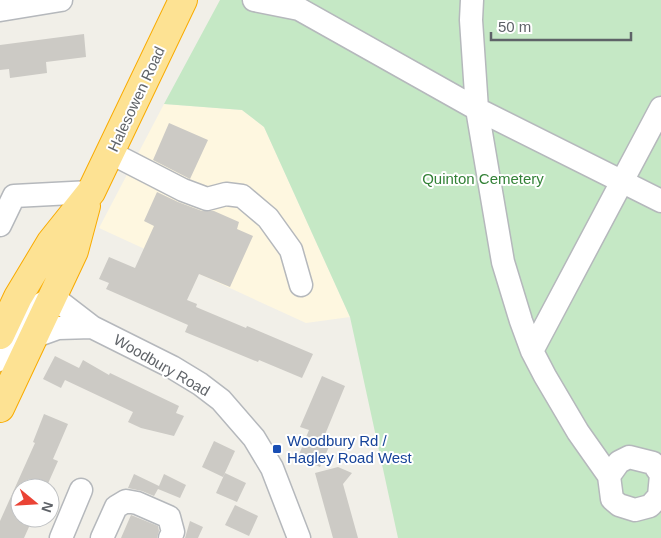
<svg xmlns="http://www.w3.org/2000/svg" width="661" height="538" font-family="Arial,sans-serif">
	<rect width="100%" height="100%" fill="#f1efe8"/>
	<!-- commercial -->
	<path fill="#fef7e0" d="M164,104l78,6 22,17 86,190 -44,6 -207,-95z"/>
	<!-- green -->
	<path fill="#c5e8c5" d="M220,0h441v538h-263l-48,-221 -86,-190 -22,-17 -78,-6z"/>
	<!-- building -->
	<path fill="#cccac5" d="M84,34l2,23 -40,5 1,11 -37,5 -1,-9 -9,1v-25z
		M169,123l39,17 -18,39 -37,-19z
		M157,192l21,10 24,9h12l25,11 -2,7 16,7 -23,51 -31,-13 -12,26 10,4 -1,3 50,21 1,-2 66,28 -11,24 -43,-18 -1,2 -73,-30 3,-7 -82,-36 3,-6 -10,-4 10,-22 26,11 19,-42 -10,-5z
		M55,356l24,12 4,-8 26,15 1,-2 69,33 -3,7 8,3 -10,20 -33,-8 -13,-6 5,-10 -68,-32 -4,8 -18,-9z
		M322,376l23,10 -21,51 8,3 -12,27 -22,-10 11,-27 -9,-3z
		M44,414l24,10 -15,35 5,2 -12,27h-26v30h13l-9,20h-24v-17l35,-78 -2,-1z
		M214,441l21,10 -12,26 -21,-10z
		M338,467l14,6 -9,11 15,54h-25l-18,-65z
		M225,473l21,10 -9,19 -21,-9z
		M134,474l25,12 5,-12 22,11 -6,13 -22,-9 -4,7 -12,-5 -14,-3z
		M235,505l23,11 -9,20 -24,-11z
		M131,515l27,11 1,5 -2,7h-36z
		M190,521l13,6 -5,11h-13z"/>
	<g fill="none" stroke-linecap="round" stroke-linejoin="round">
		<!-- minor casing -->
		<g stroke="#b5b8bc" stroke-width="25">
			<path id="minor" d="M254,0l45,9 178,100 26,153 18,59 11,30 13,25 33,56 31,44
				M472,0l-1,20 6,89 184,92
				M0,10l61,-10
				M111,153l72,37 24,9 19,-5 16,2 26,22 23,32 10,35
				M0,225l14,-29 77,-4
				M29,327l4,10 25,-9 34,-1
				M532,351l129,-243
				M0,360l25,-46 28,-17 39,30 80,40 28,17 21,16 33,38 18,30 27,70
				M629,457l24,6 8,12 -2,21 -9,10 -15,4 -16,-5 -7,-6 -3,-23 10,-14z
				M61,538l20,-48
				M102,538l14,-31 10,-6 11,2 32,14 4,15 -3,6"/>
		</g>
		<!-- highway casing -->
		<g stroke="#f9ab00" stroke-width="30">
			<path id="highway" d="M0,335l18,-38 33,-55 40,-50 92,-192
				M0,408l74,-157 12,-45"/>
		</g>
		<!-- minor -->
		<use href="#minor" stroke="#fff" stroke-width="22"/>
		<!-- highway -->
		<use href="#highway" stroke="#fde293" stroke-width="28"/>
	</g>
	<!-- markers -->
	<rect fill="#1a4fb4" stroke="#fff" stroke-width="2" x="272" y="444" width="10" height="10" rx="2.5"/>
	<g text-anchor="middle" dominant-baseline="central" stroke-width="4" stroke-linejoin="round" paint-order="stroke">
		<!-- street labels -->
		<g font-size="15" fill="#5f6368" stroke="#fff">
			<text transform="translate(136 99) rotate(-65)">Halesowen Road</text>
			<text transform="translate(162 365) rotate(30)">Woodbury Road</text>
		</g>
		<!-- park labels -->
		<g font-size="15" fill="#348238" stroke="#fff">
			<text x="483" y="178">Quinton Cemetery</text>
		</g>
		<!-- transit labels -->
		<g font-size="15" fill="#164399" stroke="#fff" text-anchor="start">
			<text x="287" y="440">Woodbury Rd /<tspan x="287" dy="17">Hagley Road West</tspan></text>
		</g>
	</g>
	<!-- north arrow -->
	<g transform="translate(35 503) rotate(108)"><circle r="24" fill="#ffffff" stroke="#bfc1c3"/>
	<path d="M0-4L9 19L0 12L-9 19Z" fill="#ea4335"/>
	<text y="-8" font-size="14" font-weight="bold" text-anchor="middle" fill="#5f6368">N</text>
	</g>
	<!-- scale -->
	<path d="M491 32v8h140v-8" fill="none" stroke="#5f6368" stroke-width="2.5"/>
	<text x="498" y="32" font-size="15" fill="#5f6368" stroke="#ffffff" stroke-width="4" paint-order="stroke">50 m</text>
</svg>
